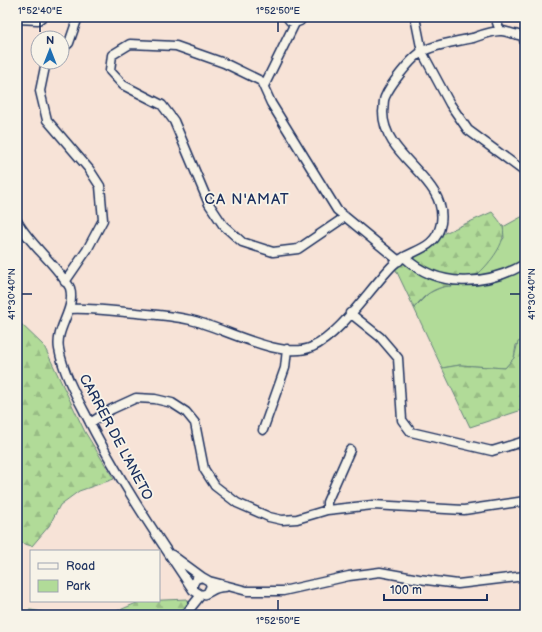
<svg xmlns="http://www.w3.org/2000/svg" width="542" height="632" font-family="'Balsamiq Sans',sans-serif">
	<defs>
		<pattern id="forest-firs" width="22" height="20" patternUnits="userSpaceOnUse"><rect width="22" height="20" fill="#b1db98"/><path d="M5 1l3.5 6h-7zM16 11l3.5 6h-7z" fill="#98bc85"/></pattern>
	</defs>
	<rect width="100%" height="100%" fill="#f7e3d7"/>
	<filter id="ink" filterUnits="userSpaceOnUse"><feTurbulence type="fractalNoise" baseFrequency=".025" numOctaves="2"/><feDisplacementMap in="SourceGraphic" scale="8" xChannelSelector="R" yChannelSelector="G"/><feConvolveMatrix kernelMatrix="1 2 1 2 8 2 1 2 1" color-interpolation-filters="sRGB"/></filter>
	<g filter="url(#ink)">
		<!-- green -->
		<path fill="#b1db98" stroke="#66857b" d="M525,215v125l-9,5 -2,13 -9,10 -45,-3 -18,3 -28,-60 15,-15 13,-6 23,-3 39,-46 -1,-11z"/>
		<!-- forest -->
		<path fill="url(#forest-firs)" stroke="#66857b" d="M492,212c4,5 9,10 11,15 5,19 -23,48 -38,57 -5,2 -10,1 -15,2 -16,1 -27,10 -36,22l-19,-40 6,-6 26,-12 13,-15z
			M17,320l27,26 41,86 29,47 -35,12 -19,14 -11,21 -17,20 -15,-4z
			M523,340h2v69l-55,18 -28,-59 18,-3 45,3 9,-10 4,-16z
			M187,599l8,16h-95l20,-5 21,-9z
			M31,610l28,5h-42v-4z"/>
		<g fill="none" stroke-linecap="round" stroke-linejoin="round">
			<!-- minor casing -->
			<g stroke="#1b2f5e" stroke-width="11">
				<path id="minor" d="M287,17l3,4 5,2 5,-2 3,-4
					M415,17l7,35 28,52 18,26 57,42
					M495,17l5,14
					M17,19l21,1 4,-3
					M523,36l2,8
					M62,49l7,-6 9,-26
					M46,62l-6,29 7,29 42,49 11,17 3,34 -16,30 -22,32
					M264,86l31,-63
					M345,217l-47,32 -25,3 -31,-10 -19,-17 -14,-21 -35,-83 -12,-16 -39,-20 -13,-14 2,-16 18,-11 46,2 48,17 37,18 10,22 66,107 62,51
					M17,221c12,22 32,37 46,57 2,3 6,7 7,10 6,22 -15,40 -11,61 4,22 15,43 25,62 31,63 70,121 109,179
					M404,257c34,32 82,29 121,7
					M69,309c19,-1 37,1 56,3 22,2 45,3 66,8 31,7 91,41 121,27 28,-12 58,-59 81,-82 16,-16 43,-13 48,-42 7,-45 -58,-65 -58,-111 1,-5 0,-11 2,-15 5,-12 24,-36 35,-44 12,-8 38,-12 53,-15 8,-3 20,-8 29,-7 7,1 14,4 21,5
					M350,313l30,24 18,21 4,62 9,12 81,19 33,-10
					M90,423l22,-14 24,-11 19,1 17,4 14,9 9,11 9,46 11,17 22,17 32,14 13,3 15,-1 30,-9 46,-5 91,5 61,-9
					M263,430l22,-62 2,-19
					M327,510v-8l23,-52
					M172,555l30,22
					M209,581l38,10h36l66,-15 31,-4 39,7 39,5 67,-8
					M208,592l3,-6 -2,-5 -7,-4 -6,2 -3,5v6l8,5c10,-1 10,-8 24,-8
					M185,615l16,-20"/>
			</g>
			<!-- minor -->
			<use href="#minor" stroke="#f7f3e8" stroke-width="8"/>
		</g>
	</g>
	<!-- ticks -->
	<path fill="none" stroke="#1b2f5e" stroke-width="1.5" d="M40,22v10M278,22v10M22,294h10M510,294h10M278,600v10"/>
	<g text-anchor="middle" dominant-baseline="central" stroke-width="3.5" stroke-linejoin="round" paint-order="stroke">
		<!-- street labels -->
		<g font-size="14" fill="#1b2f5e" stroke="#f7f3e8">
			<text transform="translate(116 437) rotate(62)">CARRER DE L'ANETO</text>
		</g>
		<!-- neighbourhood labels -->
		<g font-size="15" letter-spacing="1" fill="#1b2f5e" stroke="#f7f3e8">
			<text x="247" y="199">CA N'AMAT</text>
		</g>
	</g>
	<!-- margin -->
	<rect width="542" height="632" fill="none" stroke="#f7f3e8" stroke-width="44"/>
	<!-- legend -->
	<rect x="30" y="550" width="130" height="52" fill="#f7f3e8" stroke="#9fa5b1"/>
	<rect x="38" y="563" width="20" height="6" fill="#f7f3e8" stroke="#9fa5b1"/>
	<text x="66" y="570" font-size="12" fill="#1b2f5e">Road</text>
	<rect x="38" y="580" width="20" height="12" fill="#b1db98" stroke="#9fa5b1"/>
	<text x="66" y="590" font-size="12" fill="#1b2f5e">Park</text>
	<!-- north arrow -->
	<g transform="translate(50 50)"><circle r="19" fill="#f7f3e8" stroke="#9fa5b1"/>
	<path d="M0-3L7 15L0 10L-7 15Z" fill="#1f6fb2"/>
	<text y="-6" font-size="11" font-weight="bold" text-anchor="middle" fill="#1b2f5e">N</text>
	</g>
	<!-- scale -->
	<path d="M384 594v6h103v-6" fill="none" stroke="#1b2f5e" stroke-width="2"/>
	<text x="390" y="594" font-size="12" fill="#1b2f5e" stroke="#f7f3e8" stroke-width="3" paint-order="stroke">100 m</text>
	<rect x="22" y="22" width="498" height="588" fill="none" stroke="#1b2f5e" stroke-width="1.5"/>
	<g font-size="10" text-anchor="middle" fill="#1b2f5e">
		<text x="40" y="14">1°52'40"E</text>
		<text x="278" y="14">1°52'50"E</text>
		<text transform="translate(11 294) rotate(-90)" y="4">41°30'40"N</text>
		<text transform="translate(531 294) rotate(-90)" y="4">41°30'40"N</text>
		<text x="278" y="624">1°52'50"E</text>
	</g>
</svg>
